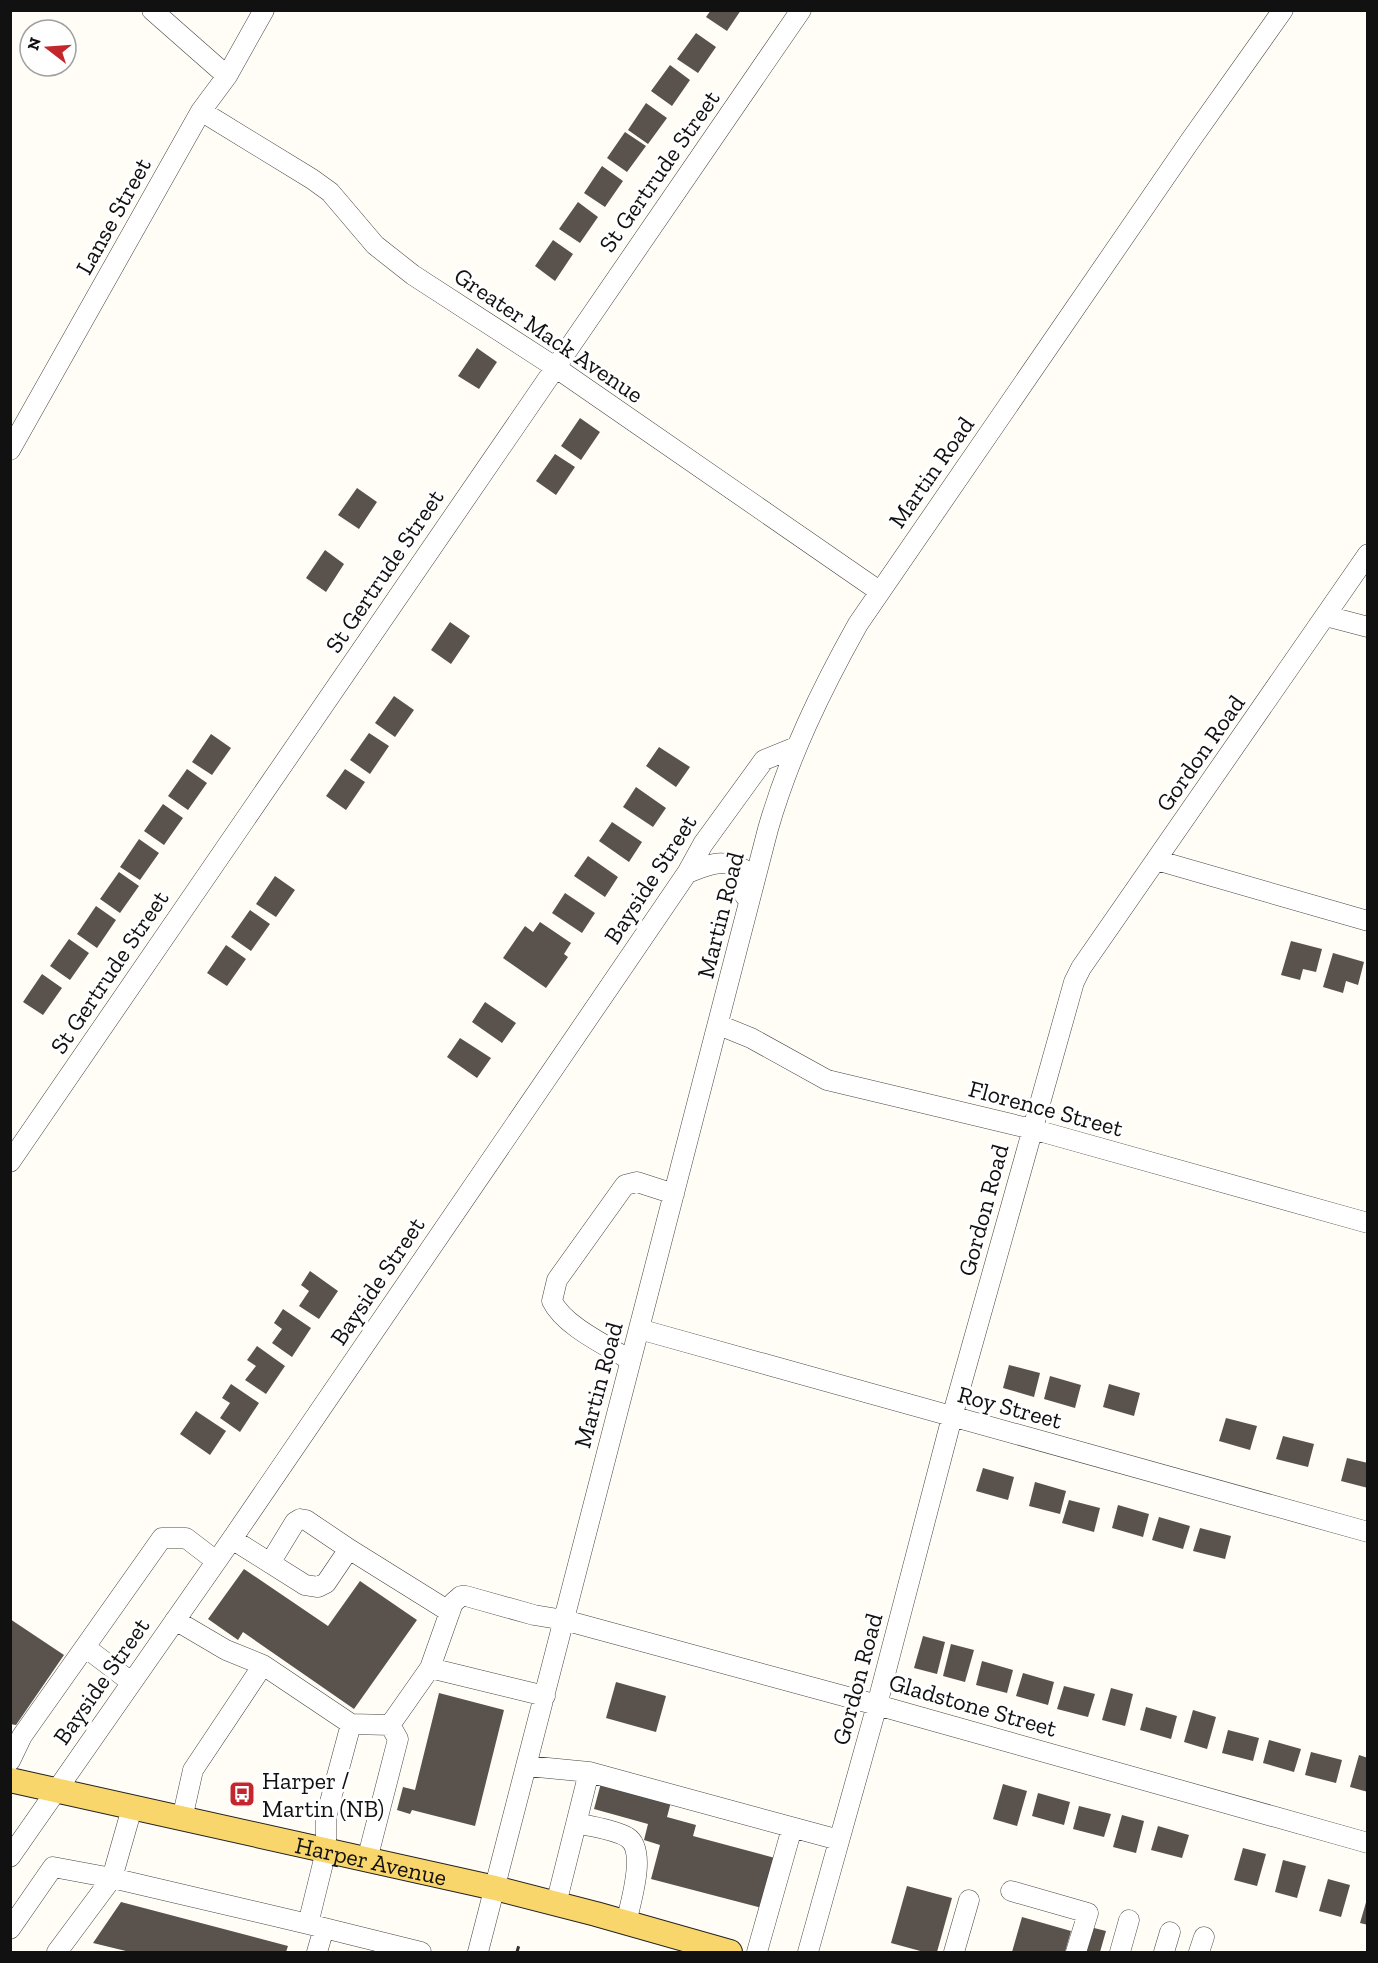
<svg xmlns="http://www.w3.org/2000/svg" width="1378" height="1963" font-family="'Zilla Slab',serif">
	<rect width="100%" height="100%" fill="#fffdf5"/>
	<!-- building -->
	<path fill="#5a524d" d="M711,10h30l-14,21 -21,-14z
		M696,33l20,14 -18,26 -21,-14z
		M670,65l20,15 -18,26 -21,-15z
		M646,103l21,15 -19,26 -20,-14z
		M625,132l21,14 -19,26 -20,-14z
		M602,166l21,15 -18,26 -21,-14z
		M578,202l20,15 -18,26 -21,-14z
		M553,240l20,14 -18,27 -20,-15z
		M477,348l20,14 -18,27 -21,-13z
		M580,418l20,14 -19,28 -20,-14z
		M555,454l20,13 -19,28 -20,-14z
		M357,488l20,14 -18,27 -21,-14z
		M325,550l19,14 -18,28 -20,-14z
		M450,622l20,14 -19,28 -20,-14z
		M394,696l20,14 -19,27 -20,-14z
		M369,733l20,13 -19,28 -20,-14z
		M211,734l20,14 -19,27 -20,-13z
		M659,747l31,20 -14,20 -30,-21z
		M187,769l20,14 -19,27 -20,-14z
		M345,769l20,13 -19,28 -20,-14z
		M636,787l30,21 -13,19 -30,-20z
		M163,804l20,14 -19,27 -20,-14z
		M612,822l30,20 -13,20 -30,-21z
		M139,839l20,14 -19,27 -20,-13z
		M588,856l30,21 -13,20 -31,-21z
		M119,872l20,14 -19,27 -20,-14z
		M275,876l20,14 -19,27 -20,-13z
		M565,893l30,20 -13,20 -30,-20z
		M96,906l20,14 -19,28 -20,-14z
		M250,910l20,14 -19,27 -20,-14z
		M540,922l31,21 -7,11 4,3 -22,31 -43,-30 22,-32 8,6z
		M69,939l20,14 -19,27 -20,-14z
		M1291,941l31,8 -6,23 -13,-3 -3,11 -19,-5z
		M226,945l20,14 -19,27 -20,-13z
		M1333,953l31,9 -6,23 -12,-4 -3,12 -20,-6z
		M42,974l20,14 -19,27 -20,-13z
		M485,1002l31,21 -14,20 -30,-21z
		M460,1038l31,20 -14,20 -30,-21z
		M310,1271l28,20 -19,28 -20,-13 10,-15 -8,-6z
		M283,1309l28,19 -19,29 -20,-14 10,-14 -8,-6z
		M257,1346l28,20 -19,28 -21,-14 11,-14 -9,-6z
		M1009,1365l31,8 -6,24 -31,-9z
		M1050,1376l31,9 -6,23 -31,-9z
		M231,1384l28,19 -19,29 -20,-14 10,-15 -8,-5z
		M1109,1384l31,9 -6,23 -31,-9z
		M196,1411l30,20 -16,24 -30,-21z
		M1226,1418l31,8 -7,24 -31,-9z
		M1283,1436l31,8 -6,23 -32,-8z
		M1347,1458l21,5v25l-27,-7z
		M983,1468l31,9 -6,23 -32,-9z
		M1035,1482l31,9 -6,23 -31,-8z
		M1069,1500l31,8 -6,24 -32,-9z
		M1118,1505l31,9 -6,23 -31,-9z
		M1159,1517l31,9 -7,23 -31,-9z
		M1200,1528l31,8 -6,23 -32,-8z
		M244,1569l84,57 32,-45 57,39 -63,89 -111,-77 -5,8 -30,-21z
		M10,1619l54,36 -48,70 -6,-1z
		M923,1636l22,6 -8,32 -23,-6z
		M951,1644l23,6 -9,32 -22,-6z
		M982,1661l31,9 -6,23 -31,-8z
		M1023,1673l31,9 -6,23 -32,-9z
		M616,1682l50,14 -10,36 -50,-14z
		M1064,1686l31,8 -7,23 -31,-8z
		M1111,1688l22,6 -8,32 -23,-6z
		M439,1693l65,17 -29,116 -63,-16 -2,4 -13,-4 6,-23 12,3z
		M1146,1707l31,9 -6,23 -31,-9z
		M1193,1710l23,7 -9,32 -23,-7z
		M1228,1730l31,8 -6,23 -31,-8z
		M1269,1740l32,9 -7,23 -31,-9z
		M1311,1752l31,8 -6,23 -31,-8z
		M1359,1755l9,3v34l-18,-5z
		M601,1783l70,19 -4,15 29,8 -3,11 82,22 -13,50 -111,-29 9,-34 -16,-5 4,-16 -54,-15z
		M1003,1784l24,7 -10,35 -24,-7z
		M1038,1793l32,9 -6,23 -32,-9z
		M1079,1806l32,8 -7,23 -31,-8z
		M1122,1815l22,6 -8,32 -23,-6z
		M1158,1826l31,9 -7,23 -31,-8z
		M1243,1848l23,6 -9,32 -23,-6z
		M1283,1860l23,6 -9,32 -22,-6z
		M1328,1879l22,6 -9,32 -22,-6z
		M907,1886l45,12 -15,54h-13l-33,-9z
		M1367,1899h1v26l-8,-2z
		M121,1902l167,44 -2,6h-156l-37,-9z
		M1022,1917l49,14 -6,21h-53z
		M1090,1927l16,4 -6,21h-18z"/>
	<g fill="none" stroke-linecap="round" stroke-linejoin="round">
		<!-- minor casing -->
		<g stroke="#444" stroke-width="21">
			<path id="minor" d="M152,10l75,66
				M201,111l111,68 18,13 45,53 38,30 142,92 324,224
				M10,450l191,-339 26,-35 37,-66
				M1326,616l42,11
				M1156,860l212,61
				M687,873c22,-8 33,-15 56,-4l2,11v16
				M719,1025l32,13 76,42 205,49 336,94
				M10,1162l791,-1152
				M639,1329l729,203
				M630,1360c-24,-15 -66,-34 -78,-59l5,-21 68,-95 12,-3 37,12
				M232,1539l73,46 13,2 8,-4 23,-34 -43,-29 -6,-1 -5,3 -25,41
				M349,1549l101,63
				M175,1620l51,30 37,15 88,59 -25,93v34l-18,73
				M85,1647l46,35
				M430,1668l23,-65 8,-7h5l68,19 30,5 313,85 491,138
				M351,1724l39,1
				M390,1725l40,-57 115,28
				M10,1761l12,-25 140,-198h24l30,23
				M527,1766l62,6 250,68
				M182,1819l11,-49 70,-105
				M577,1823c15,4 36,6 50,14 21,13 3,67 -1,86
				M10,1857l222,-318 378,-553 77,-113 16,-29 61,-84 32,-13
				M367,1860l31,-121 -8,-14
				M1011,1891l77,22 -12,39
				M556,1904l33,-132
				M10,1929l43,-62 59,11 20,-70
				M57,1952l55,-74 196,46 113,28
				M317,1952l7,-24
				M478,1952l290,-1123c21,-73 53,-139 90,-205l332,-483 93,-131
				M757,1952l35,-124
				M808,1952l69,-247 75,-288 122,-435 7,-14 287,-414
				M954,1952l15,-52
				M1120,1952l9,-32
				M1164,1952l6,-20
				M1199,1952l5,-15"/>
		</g>
		<!-- major casing -->
		<g stroke="#222" stroke-width="26">
			<g id="major">
				<path id="s1" d="M10,1780l485,108 101,26 134,38"/>
			</g>
		</g>
		<!-- path -->
		<path stroke="#333" stroke-width="3" stroke-dasharray="6 3" stroke-linecap="butt" d="M517,1952l2,-7"/>
		<!-- minor -->
		<use href="#minor" stroke="#fff" stroke-width="20"/>
		<!-- major -->
		<use href="#major" stroke="#f9d66b" stroke-width="24"/>
	</g>
	<!-- icons -->
	<defs>
		<g id="bus-square" transform="scale(1.35)"><rect x="-9" y="-9" width="18" height="18" rx="4" fill="#c4262e" stroke="#fff"/><path d="M-5-6H5V4H4V6H2V4H-2V6H-4V4H-5ZM-3.5-4V0h7V-4ZM-3.5 1.2v1.5H-2V1.2ZM2 1.2v1.5H3.5V1.2Z" fill="#fff"/></g>
	</defs>
	<g fill-rule="evenodd">
		<use href="#bus-square" x="242" y="1794"/>
	</g>
	<g text-anchor="middle" dominant-baseline="central" stroke-width="6" stroke-linejoin="round" paint-order="stroke">
		<!-- street labels -->
		<g font-size="24" fill="#111" stroke="#fff">
			<text transform="translate(659 171) rotate(-55)">St Gertrude Street</text>
			<text transform="translate(113 216) rotate(-61)">Lanse Street</text>
			<text transform="translate(549 335) rotate(34)">Greater Mack Avenue</text>
			<text transform="translate(931 472) rotate(-55)">Martin Road</text>
			<text transform="translate(384 571) rotate(-56)">St Gertrude Street</text>
			<text transform="translate(1200 753) rotate(-55)">Gordon Road</text>
			<text transform="translate(650 879) rotate(-57)">Bayside Street</text>
			<text transform="translate(720 915) rotate(-76)">Martin Road</text>
			<text transform="translate(109 972) rotate(-56)">St Gertrude Street</text>
			<text transform="translate(1046 1108) rotate(15)">Florence Street</text>
			<text transform="translate(983 1210) rotate(-75)">Gordon Road</text>
			<text transform="translate(377 1281) rotate(-56)">Bayside Street</text>
			<text transform="translate(598 1385) rotate(-75)">Martin Road</text>
			<text transform="translate(1010 1407) rotate(15)">Roy Street</text>
			<text transform="translate(857 1679) rotate(-75)">Gordon Road</text>
			<text transform="translate(101 1681) rotate(-55)">Bayside Street</text>
			<text transform="translate(973 1705) rotate(16)">Gladstone Street</text>
			<text stroke="none"><textPath href="#s1" startOffset="370">Harper Avenue</textPath></text>
		</g>
		<!-- poi labels -->
		<g font-size="24" fill="#111" stroke="#fff" text-anchor="start">
			<text x="262" y="1780">Harper /<tspan x="262" dy="28">Martin (NB)</tspan></text>
		</g>
	</g>
	<!-- border -->
	<rect width="1378" height="1963" fill="none" stroke="#111111" stroke-width="24"/>
	<!-- north arrow -->
	<g transform="translate(48 48) rotate(287)"><circle r="28" fill="#ffffff" stroke="#a0a0a0" stroke-width="1.5"/>
	<path d="M0-4.5L10 22L0 15L-10 22Z" fill="#c4262e"/>
	<text y="-9" font-size="16" font-weight="bold" text-anchor="middle" fill="#111111">N</text>
	</g>
</svg>
